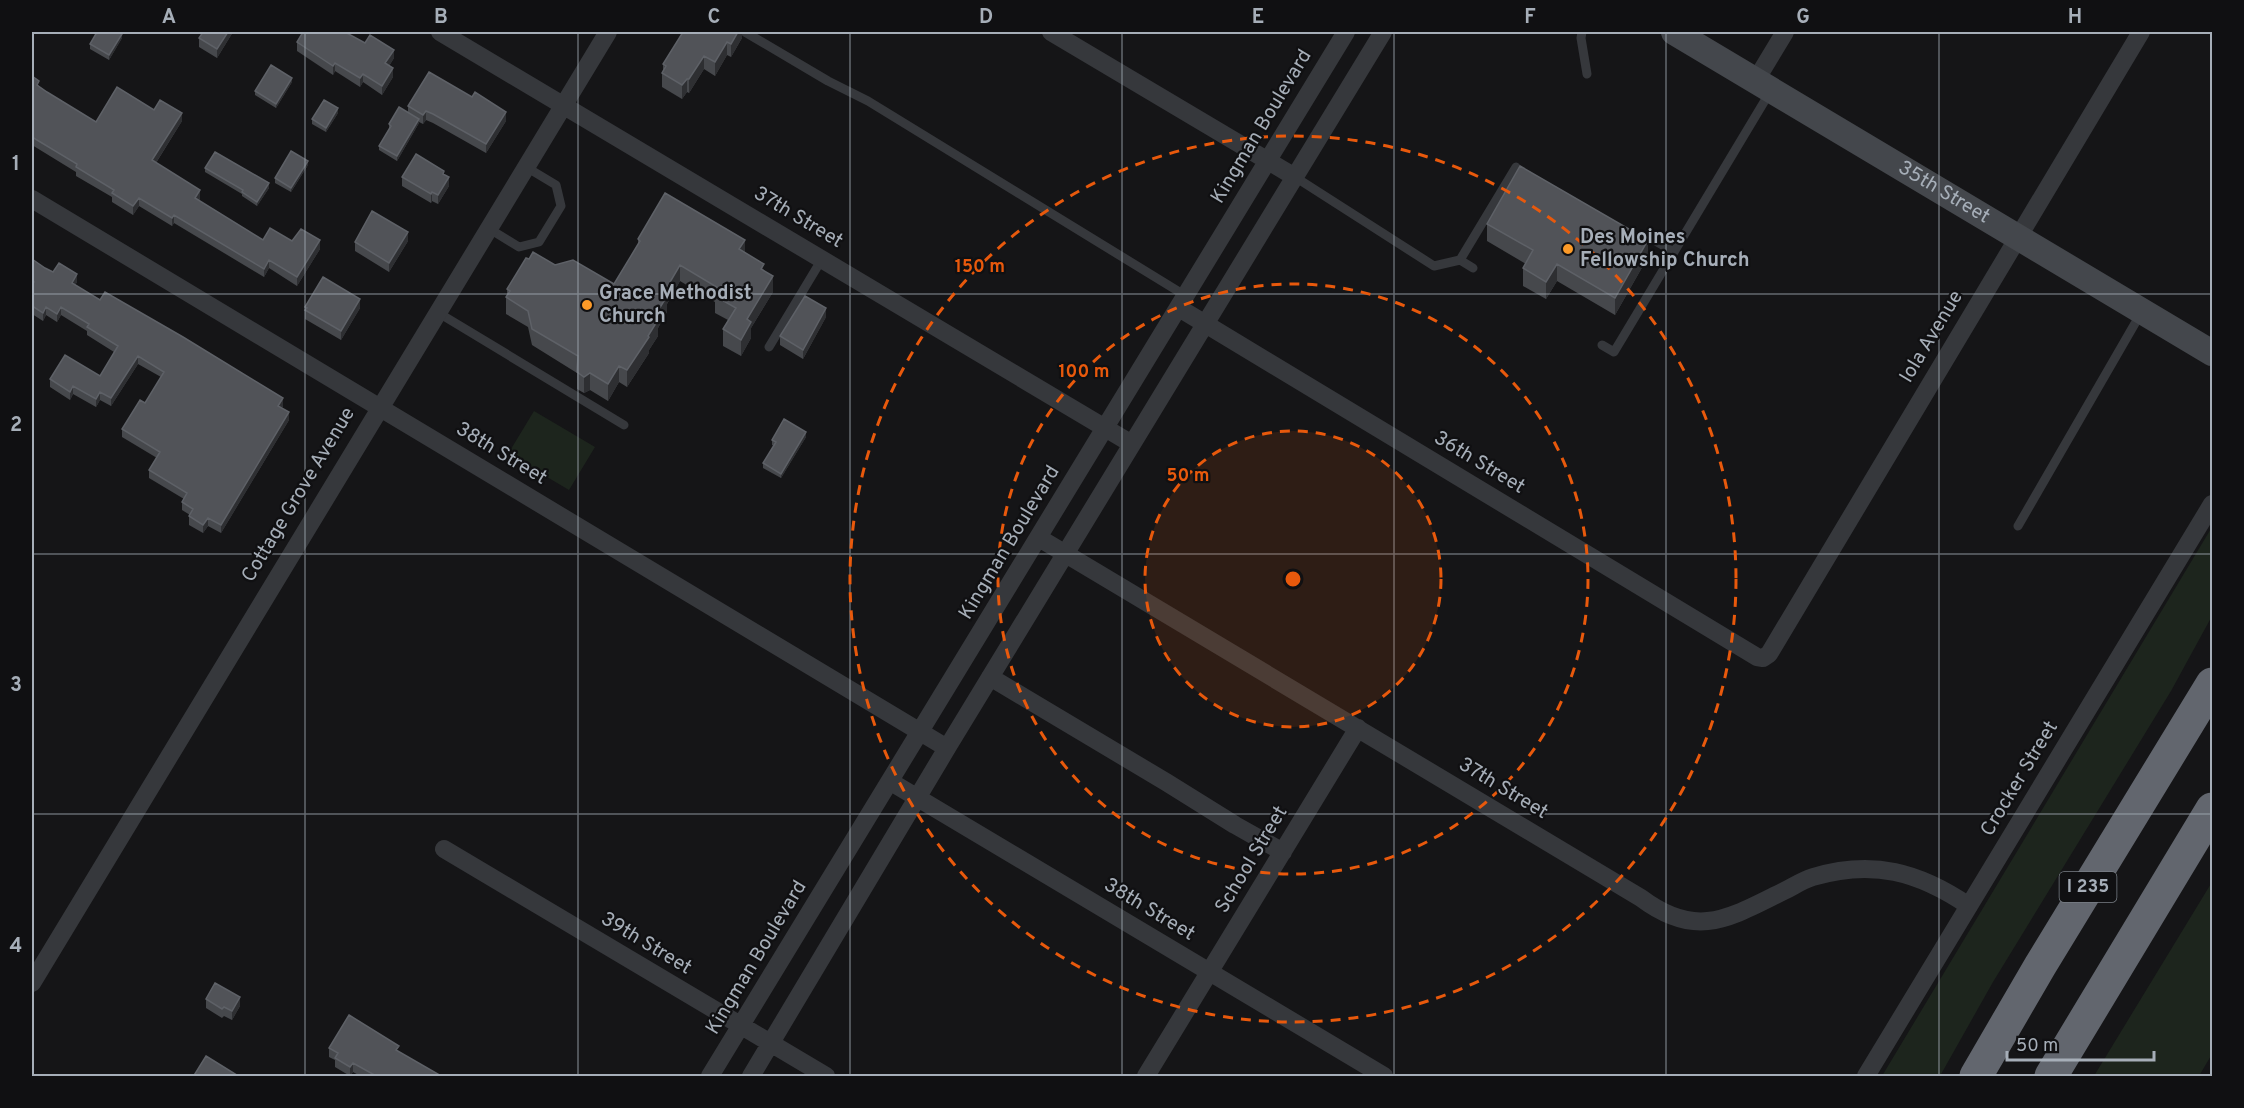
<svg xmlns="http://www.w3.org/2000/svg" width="2244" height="1108" font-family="Overpass,sans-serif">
	<rect width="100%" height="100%" fill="#151517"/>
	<!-- green -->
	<path fill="#1d251d" d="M534,411l61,36 -26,43 -61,-36z
		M2212,527v89l-41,75 -178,291 -53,94h-58z
		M2212,882v172l-13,22h-105z"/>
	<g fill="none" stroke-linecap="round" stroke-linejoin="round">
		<!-- lane -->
		<path stroke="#36383c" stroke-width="9" d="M745,32l83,49 40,20 318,195
			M1582,32l-1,6 6,36
			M1295,177l139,89 26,-6 13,8
			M488,228l31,19 20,-5 22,-36 -5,-21 -30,-18
			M1652,239l22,13
			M1460,260l56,-93
			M437,312l187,113
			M1602,345l12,7 156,-260
			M769,347l53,-88
			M2018,526l123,-213"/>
		<!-- street -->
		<path stroke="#36383c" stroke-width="18" d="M440,32l692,412
			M1051,32l244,145
			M1756,80l29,-48
			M32,199l915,549
			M1179,308l578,349 6,1 6,-4 372,-622
			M1039,538l602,360c56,42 88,20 143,-7 10,-5 19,-11 29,-14 60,-18 106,-5 156,29
			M990,677l176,105 69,43 48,27
			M891,782l493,294
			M444,849l382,227
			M32,983l576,-951
			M710,1076l636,-1044
			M751,1076l196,-328 436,-716
			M1146,1076l212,-348
			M1866,1076l346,-572"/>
		<!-- secondary -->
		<path stroke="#44474c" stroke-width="26" id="s1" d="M1674,32l538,321"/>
		<!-- highway -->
		<path stroke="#62666e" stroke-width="33" d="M1976,1076l64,-110 172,-282
			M2051,1076l161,-267"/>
	</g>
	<!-- wall -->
	<path fill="#46484c" d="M233,32l-16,26 -18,-11v-9z
		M742,32v6l-11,19 -4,-2 -12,21 -11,-7 -15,24 -2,-1 -5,7 -20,-12v-14l1,-3v-6z
		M122,38l-13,22 -19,-11v-5z
		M297,42l68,1 29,15 -5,8 4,11 -11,18 -19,-13 -3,5 -25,-16 -2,4 -36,-24z
		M32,76l7,10 8,6 49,30 58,-12 28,11 -26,42 44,35 -1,3 64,39 29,1 28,8 -23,37 -28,-18 -5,9 -90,-54 -2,3 -33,-20 -6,9 -21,-13v-5l-36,-21v-4l-44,-27z
		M292,82l-16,26 -21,-13v-4z
		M408,106l98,15 -20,32 -53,-30 -7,-3 -3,4 -4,-2v1l-22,38 -18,-11v-4l10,-17v-5l19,-12z
		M338,113l-12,19 -14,-8v-5z
		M308,165l-17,27 -16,-9v-5z
		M205,168l64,20 -12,18 -15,-10v-2l-37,-22z
		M444,174l5,12 -11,18 -6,-3 -1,2 -29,-17v-9z
		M1487,224l161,33 -33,58 -58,-34 -11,18 -23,-13v-18l3,-4 -39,-23z
		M638,239l107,13 19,18 9,22 -22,36v10l-10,18 -18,-10v-17l5,-9 -13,-7v-11l-35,-21 -13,23v8l-9,16v8l-9,14v3l-22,34 -8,-5 -11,19 -18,-11 -6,3 -7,-4v-16l-45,-28 -4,-18 -22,-13v-17l1,-2v-6l22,-30 26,6 59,19 24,-39z
		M408,241l-19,31 -34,-21v-9z
		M32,259l13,9 32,14 -2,3 208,121 -1,2 7,12 -68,113 -13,-7 -5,7 -14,-8v-9l1,-1 -8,-5v-8l2,-3 -35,-21v-8l8,-12 -35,-21v-8l23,-26 16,-26 -23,-13 -27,42 -11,-6 -4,7 -23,-13 -3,6 -20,-13v-8l50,-3 14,-24 -27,-17v-4l-26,-16 -4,7 -11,-7 -3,6 -11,-7z
		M305,307l55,1 -19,32 -36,-21z
		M826,317l-23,42 -23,-14v-9z
		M806,437l-25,41 -18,-10v-5l11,-17 -2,-1v-5z
		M206,999l34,7 -8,14 -8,-4 -2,2 -16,-10z
		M329,1048l70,4 44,25h-81l-9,-5 -3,4 -15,-9v-7l-6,-3z"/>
	<!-- shaded-wall -->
	<path fill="#2e2f32" d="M228,32h5l-16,26v-9z
		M738,32h4v6l-11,19v-13z
		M122,34v4l-13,22v-5z
		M727,42v13l-12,21v-14z
		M394,50v8l-9,14v-9z
		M704,56v13l-15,24v-14z
		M335,63v8l-2,4v-9z
		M393,68v9l-11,18v-9z
		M363,74v8l-3,5v-9z
		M292,78v4l-16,26v-4z
		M687,79v13l-5,7v-14z
		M338,108v5l-12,19v-4z
		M426,111v9l-3,4v-9z
		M506,112v9l-20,32v-9z
		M182,113v8l-30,48v-9z
		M419,119v4l-22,38v-5z
		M308,161v4l-17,27v-4z
		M449,177v9l-11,18v-9z
		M269,183v5l-12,18v-4z
		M200,190v8l-5,9v-9z
		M432,192v9l-1,2v-9z
		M139,198v8l-6,9v-9z
		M174,215v8l-2,3v-8z
		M408,232v9l-19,31v-9z
		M320,240v9l-23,37v-9z
		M745,240v17l-6,-8z
		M1648,240v17l-33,58v-17z
		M269,260v8l-5,9v-8z
		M1557,264v17l-11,18v-17z
		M680,265v16l-13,23v8l-9,16v8l-9,14v3l-22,34v-17l21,-34 15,-42z
		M77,274v8l-5,9v-8z
		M773,276v16l-22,36v10l-10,18v-16l6,-21z
		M360,299v9l-19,32v-9z
		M46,307v8l-3,6v-8z
		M61,307v8l-4,7v-8z
		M826,308v9l-23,42v-9z
		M138,356v8l-27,42v-8z
		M619,366v16l-11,19v-17z
		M590,373v17l-6,3v-16z
		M73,386v8l-3,6v-8z
		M100,392v8l-4,7v-8z
		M283,398v8l-5,8v-8z
		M289,412v8l-68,113v-8z
		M806,432v5l-25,41v-4z
		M208,518v8l-5,7v-8z
		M240,997v9l-8,14v-9z
		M353,1063v9l-3,4v-9z"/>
	<!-- building -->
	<path fill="#515358" stroke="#5e6167" stroke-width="1.5" d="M97,32h21l4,2 -13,21 -19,-11z
		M203,32h25l-11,17 -18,-11z
		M303,32h42l20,11 5,-8 24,15 -9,13 8,5 -11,18 -19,-12 -3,4 -25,-15 -2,3 -36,-24z
		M683,32h55l-7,12 -4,-2 -12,20 -11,-6 -15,23h-2l-5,6 -20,-12 4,-7 -3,-2z
		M271,65l21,13 -16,26 -21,-13z
		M429,72l43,25 3,-5 31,20 -20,32 -53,-30 -7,-3 -3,4 -15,-9z
		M32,76l7,5 -2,4 10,7 49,30 21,-35 37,23 6,-10 22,13 -30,47 48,30 -5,8 68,42 7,-12 22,13 9,-12 19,11 -23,37 -28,-17 -5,9 -90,-54 -2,3 -33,-20 -6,8 -21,-13 2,-3 -38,-23 1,-3 -45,-27z
		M324,100l14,8 -12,20 -14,-9z
		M399,107l20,12 -22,37 -18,-10 12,-20 -2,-2z
		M291,151l17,10 -17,27 -16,-10z
		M215,152l54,31 -12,19 -15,-10 1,-2 -38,-22z
		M416,154l28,17 -1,3 6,3 -11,18 -6,-3 -1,2 -29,-17z
		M1520,166l128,74 -33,58 -58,-34 -11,18 -23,-14 10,-18 -46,-26z
		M665,193l80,47 -6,9 25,15 -3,5 12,7 -26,43 4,3 -10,18 -18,-11 13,-21 -21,-12 5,-7 -40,-24 -17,29 4,2 -11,18 2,6 -10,16 1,1 -22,33 -8,-4 -11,18 -18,-11 -6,4 -7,-5 1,-16 -46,-27 -4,-18 -22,-14 4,-6 -3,-2 19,-31 3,1 4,-7 22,13 18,-5 41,24 26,-43 -2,-2z
		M372,211l36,21 -19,31 -34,-21z
		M32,259l13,9 8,4 6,-9 18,11 -5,9 28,17 5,-8 78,45 100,61 -5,8 11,6 -68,113 -13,-7 -5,7 -14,-9 4,-7 -11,-7 5,-9 -38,-23 11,-18 -38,-23 18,-29 5,3 19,-31 -26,-16 -27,42 -11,-6 -4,7 -23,-13 -3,6 -20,-13 15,-24 35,21 18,-30 -31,-19 2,-3 -28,-17 -4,7 -11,-7 -3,6 -11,-7v-20l2,-4 -2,-2z
		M323,277l37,22 -19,32 -36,-21 2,-2 -2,-1z
		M805,296l21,12 -23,42 -23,-14z
		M784,419l22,13 -25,42 -18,-11 13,-21 -4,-2z
		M215,983l25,14 -8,14 -8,-4 -2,2 -16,-10z
		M349,1015l50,31 -3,4 47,27h-65l-25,-14 -3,4 -15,-9 3,-5 -9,-5z
		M206,1056l34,21h-47z"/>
	<!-- grid -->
	<path fill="none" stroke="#a6aeb8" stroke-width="1.5" stroke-opacity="0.55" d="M305,32v1044M578,32v1044M850,32v1044M1122,32v1044M1394,32v1044M1666,32v1044M1939,32v1044M32,294h2180M32,554h2180M32,814h2180"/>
	<!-- distance rings -->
	<circle cx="1293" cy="579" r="148" fill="#e8590c" fill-opacity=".12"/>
	<g fill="none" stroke="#e8590c" stroke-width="3" stroke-dasharray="10 8">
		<circle cx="1293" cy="579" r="148"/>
		<circle cx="1293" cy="579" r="295"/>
		<circle cx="1293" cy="579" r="443"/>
	</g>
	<!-- markers -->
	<g fill="#fc9a28" stroke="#101012" stroke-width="2">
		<circle cx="1568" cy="249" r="6"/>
		<circle cx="587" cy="305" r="6"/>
	</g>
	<g text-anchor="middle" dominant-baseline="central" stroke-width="4.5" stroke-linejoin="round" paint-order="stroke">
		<!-- shield labels -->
		<rect fill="#101012" stroke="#797f86" stroke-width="1.5" x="2059.5" y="872" width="57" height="30" rx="4.5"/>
		<g font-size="18" font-weight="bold" fill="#a6aeb8">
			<text x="2088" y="887">I 235</text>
		</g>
		<!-- street labels -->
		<g font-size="20" fill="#a6aeb8" stroke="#101012">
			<text transform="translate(1262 127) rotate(-59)">Kingman Boulevard</text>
			<text stroke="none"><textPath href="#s1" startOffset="314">35th Street</textPath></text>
			<text transform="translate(798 218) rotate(31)">37th Street</text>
			<text transform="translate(1932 337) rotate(-59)">Iola Avenue</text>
			<text transform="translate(501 454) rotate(31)">38th Street</text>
			<text transform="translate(1479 463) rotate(31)">36th Street</text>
			<text transform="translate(299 495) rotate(-59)">Cottage Grove Avenue</text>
			<text transform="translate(1010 543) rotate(-59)">Kingman Boulevard</text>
			<text transform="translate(2020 779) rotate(-59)">Crocker Street</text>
			<text transform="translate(1503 789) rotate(31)">37th Street</text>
			<text transform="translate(1252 860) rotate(-59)">School Street</text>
			<text transform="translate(1149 910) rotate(31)">38th Street</text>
			<text transform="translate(646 944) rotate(31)">39th Street</text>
			<text transform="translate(757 958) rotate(-59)">Kingman Boulevard</text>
		</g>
		<!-- poi labels -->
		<g font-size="20" font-weight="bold" fill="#a6aeb8" stroke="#101012" text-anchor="start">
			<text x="1580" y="238">Des Moines<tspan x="1580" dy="23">Fellowship Church</tspan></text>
			<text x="599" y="294">Grace Methodist<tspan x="599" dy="23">Church</tspan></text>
		</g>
	</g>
	<circle cx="1293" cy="579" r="9" fill="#e8590c" stroke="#101012" stroke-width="3"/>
	<g font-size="18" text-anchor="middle" font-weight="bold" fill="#e8590c" stroke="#101012" stroke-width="4.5" stroke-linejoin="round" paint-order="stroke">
		<text x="980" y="272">150 m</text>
		<text x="1084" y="377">100 m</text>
		<text x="1188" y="481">50 m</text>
	</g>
	<!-- border -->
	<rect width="2244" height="1108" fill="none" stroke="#101012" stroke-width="66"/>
	<!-- scale -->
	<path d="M2007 1051v9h147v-9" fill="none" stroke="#a6aeb8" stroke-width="3"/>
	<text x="2016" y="1051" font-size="18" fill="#a6aeb8" stroke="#101012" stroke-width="4.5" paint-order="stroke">50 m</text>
	<rect x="33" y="33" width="2178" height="1042" fill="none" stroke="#a6aeb8" stroke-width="2"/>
	<g font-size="20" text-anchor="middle" font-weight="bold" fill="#a6aeb8">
		<text x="169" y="23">A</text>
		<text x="441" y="23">B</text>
		<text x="714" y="23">C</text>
		<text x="986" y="23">D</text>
		<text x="1258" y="23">E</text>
		<text x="1530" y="23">F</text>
		<text x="1803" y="23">G</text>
		<text x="2075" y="23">H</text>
		<text x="16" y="170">1</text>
		<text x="16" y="431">2</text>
		<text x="16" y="691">3</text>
		<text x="16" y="952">4</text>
	</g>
</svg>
